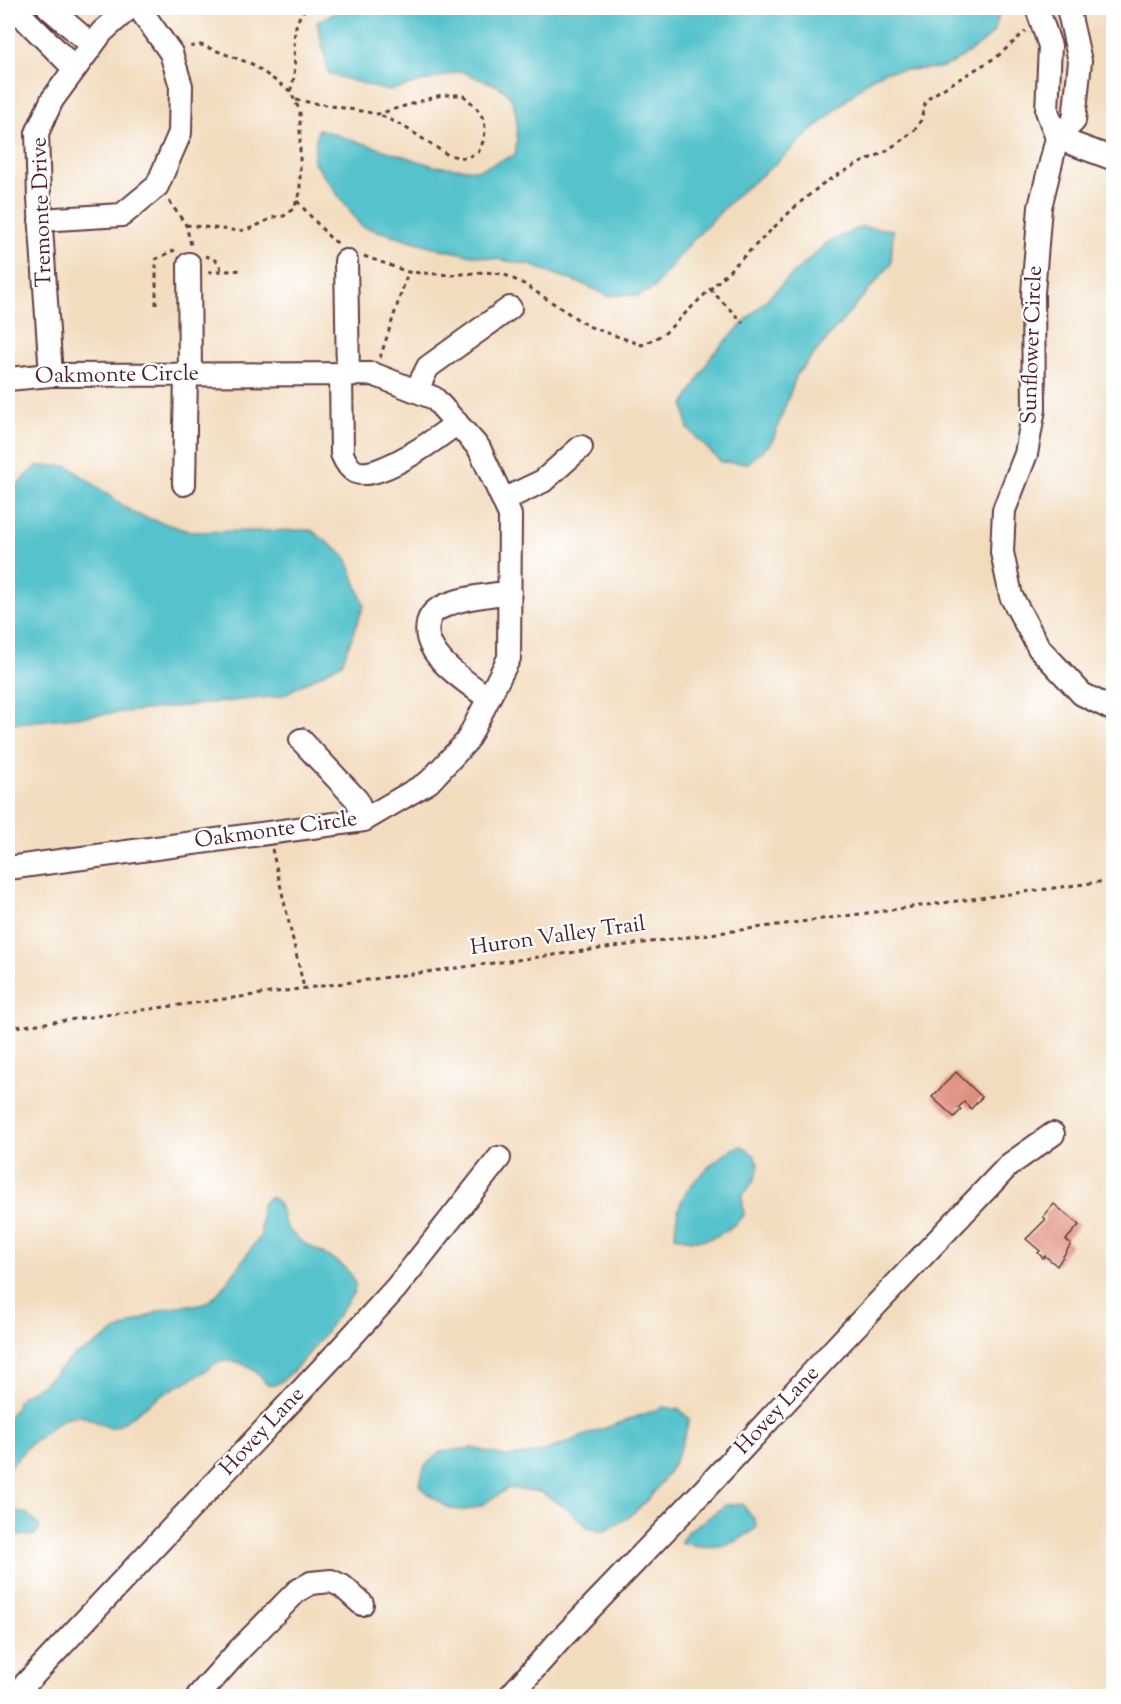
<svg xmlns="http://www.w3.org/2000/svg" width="1121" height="1704" font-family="'Sorts Mill Goudy',serif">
	<rect width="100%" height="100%" fill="#fff"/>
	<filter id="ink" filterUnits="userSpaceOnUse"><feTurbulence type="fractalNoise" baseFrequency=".0167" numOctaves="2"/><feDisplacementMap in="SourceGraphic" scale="12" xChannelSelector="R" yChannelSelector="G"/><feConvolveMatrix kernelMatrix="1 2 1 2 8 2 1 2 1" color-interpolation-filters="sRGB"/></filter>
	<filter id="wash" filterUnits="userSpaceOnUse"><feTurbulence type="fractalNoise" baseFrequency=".008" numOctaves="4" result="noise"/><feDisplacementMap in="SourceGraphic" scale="24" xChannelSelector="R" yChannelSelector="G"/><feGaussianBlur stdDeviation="1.35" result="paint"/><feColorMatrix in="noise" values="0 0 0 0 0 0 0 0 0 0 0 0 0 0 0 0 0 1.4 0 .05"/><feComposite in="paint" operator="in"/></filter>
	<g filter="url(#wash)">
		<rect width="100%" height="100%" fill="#f2dcbe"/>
		<!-- water -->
		<path fill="#55c2cc" stroke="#50707c" stroke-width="1.5" d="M343,8h656l1,1 -5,22 -13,12 -29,20 -13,5 -54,3 -16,8 -96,86 -38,31 -45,46 -37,46 -16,8 -13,-2 -16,2 -24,-11 -55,-20 -86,-15 -83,-24 -48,-65 5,-32 116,37 44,4 37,-15c3,-19 6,-55 -14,-67 -12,-8 -27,-9 -39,-17l-74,20 -59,-17 -12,-52z
			M861,227l32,3 -2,34 -94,110 -25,68 -24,21 -27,-1 -33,-33 -4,-24 28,-50 71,-72 44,-40z
			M37,466h31l67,48 56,18 120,-2 35,27 18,48 -22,58 -61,33 -273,28v-231z
			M742,1146l12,9 5,11 -5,15 -12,15 2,19c-20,22 -41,31 -69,21 1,-37 12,-49 38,-73 10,-8 17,-15 29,-17z
			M270,1197c12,5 10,17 15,27 3,6 11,14 16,17 16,11 61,27 53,51 -10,14 -71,106 -87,92 -4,-2 -5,-7 -9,-10 -7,-7 -23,-15 -33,-14 -10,1 -15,8 -23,13 -15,10 -30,14 -44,24 -14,9 -26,21 -41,29l-7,2 -29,-13 -17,3 -36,28 -20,23v-52l8,-9 1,-6 5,-6 20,-11 33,-30 12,-5 30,-19 44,-21 29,-5h12l9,-5 11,-11 39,-54v-26l2,-6z
			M664,1407l16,3 9,9c-8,39 -30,75 -62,99 -7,5 -17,9 -25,13l-14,-4 -22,-19 -25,-16 -32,-4c-40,27 -53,33 -90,-3l6,-19 15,-14 32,-4 36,9 35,-5 43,-17z
			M742,1504l13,16 1,8c-25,21 -45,22 -75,14l6,-10 39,-27z
			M8,1510l19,4 12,11v5l-6,6 -25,-2z"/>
		<g id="blocks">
			<!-- building -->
			<path fill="#df8d7b" d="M956,1072l26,25 -11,12 -7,-7 -6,6 3,2 -7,7 -22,-20z
				M1054,1204l25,21 -13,15 5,4 -14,22 -12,-10 -2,2 -5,-5 2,-2 -14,-12 20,-20 -3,-2z"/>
		</g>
	</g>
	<g filter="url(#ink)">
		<use href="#blocks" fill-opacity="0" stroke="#633b41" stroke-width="1.5"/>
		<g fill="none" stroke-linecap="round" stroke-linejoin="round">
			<!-- minor casing -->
			<g stroke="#633b41" stroke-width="26">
				<path id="minor" d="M14,8l61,61
					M49,8l43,37
					M1037,8l13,38 -3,65 10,27 17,-17 6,-60 -12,-53
					M1114,159l-57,-21 -17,69 -7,86 1,116 -8,45 -22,56 -2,42 9,44 28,52 43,46 32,16
					M40,220l82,-5 35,-29 23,-53 1,-47 -10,-33 -32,-45
					M346,261l2,113
					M189,264l1,111
					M341,374l1,80c3,7 7,15 14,18 23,9 83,-35 101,-49
					M51,375l-12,-177 -2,-65 15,-33 50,-68 27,-24
					M8,379l43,-4 322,-1 61,24 45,50 31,67 -1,143 -42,83 -38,41 -65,38 -356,48
					M416,391l12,-24 82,-59
					M184,484l2,-109
					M503,500l40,-19 38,-34
					M488,698c-21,-16 -67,-43 -60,-74 1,-8 7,-14 14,-17 20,-10 45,-11 68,-15
					M301,740l56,60 7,20
					M14,1696l318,-338 64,-70 103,-130
					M198,1696l42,-47 57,-58 14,-8 20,-2 11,5 20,18
					M510,1696l49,-55 144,-150 136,-147 170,-179 44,-31"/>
			</g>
			<!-- path -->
			<path stroke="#633b41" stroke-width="3" stroke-dasharray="4.5 4.5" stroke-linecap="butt" d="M290,91c12,-27 -6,-60 16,-83
				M296,100l82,14 63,-19h22c21,18 29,31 15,58l-13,5 -17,-3 -45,-29 -25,-12
				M169,201l17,24 5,20
				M297,201l35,39 8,4
				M186,225l53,6 13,-3 22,-11 10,-1 10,-8 6,-15v-82l-10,-20 -38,-27 -51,-19 -14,2
				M205,256c9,3 15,5 16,15
				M364,256l44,16 44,3 32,-3 19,2 21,10 64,42 54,19 22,-11 133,-129 28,-23 33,-18 27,-12 29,-21 7,-11 4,-17 6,-7 67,-40 28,-25
				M208,272l35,-2
				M710,289l33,34
				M156,305v-46l19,-9
				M380,358l28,-86
				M272,849l32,139
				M8,1028l1106,-148"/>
			<!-- minor -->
			<use href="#minor" stroke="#fff" stroke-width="22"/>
		</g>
	</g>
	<g text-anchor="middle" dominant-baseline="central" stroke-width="4.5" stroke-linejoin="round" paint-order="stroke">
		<!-- street labels -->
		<g font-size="22" fill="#4a1f2b" stroke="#fff">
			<text transform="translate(43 212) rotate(-92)">Tremonte Drive</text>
			<text transform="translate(1033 345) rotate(-88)">Sunflower Circle</text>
			<text transform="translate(117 376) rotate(-1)">Oakmonte Circle</text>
			<text transform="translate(276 831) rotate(-8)">Oakmonte Circle</text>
			<text transform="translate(558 937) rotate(-8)">Huron Valley Trail</text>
			<text transform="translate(778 1411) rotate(-47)">Hovey Lane</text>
			<text transform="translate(263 1432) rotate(-47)">Hovey Lane</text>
		</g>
	</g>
	<!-- margin -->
	<rect width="1121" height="1704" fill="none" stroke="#fff" stroke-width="30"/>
</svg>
